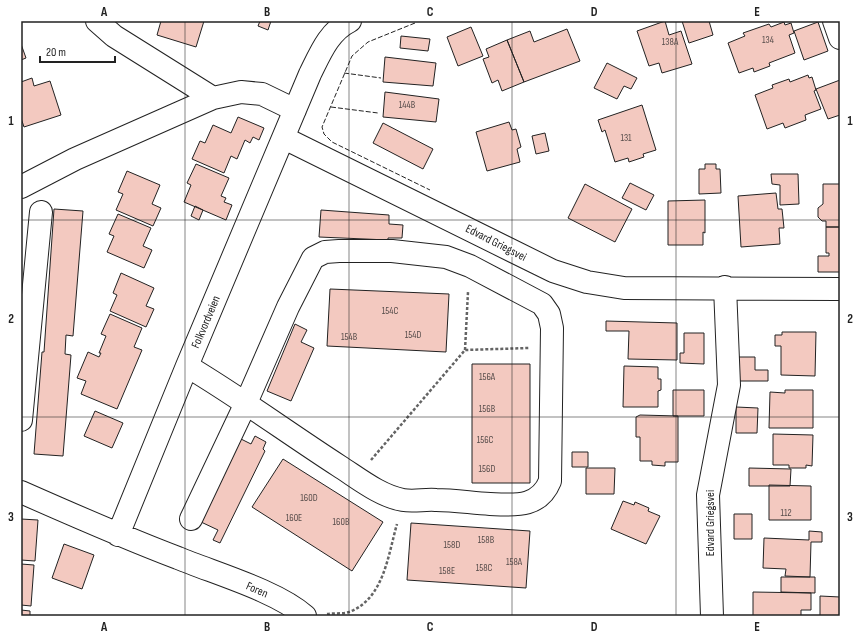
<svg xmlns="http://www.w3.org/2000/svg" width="861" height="637" font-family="'Sofia Sans Condensed',sans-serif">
	<rect width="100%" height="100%" fill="#fff"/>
	<!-- building -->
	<path fill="#f3c9c0" stroke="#222" d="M161,21h43l-8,26 -39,-12z
		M260,21h11l-3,9 -10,-4z
		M665,21l4,14 12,-4 11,33 -30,9 -3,-10 -10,3 -12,-35z
		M682,21h27l4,14 -24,8z
		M784,22l1,3 6,-2 3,10 -5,2 6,18 -26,10 1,3 -16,6 -1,-4 -14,5 -11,-30 17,-7 -2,-3 26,-9 2,3z
		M818,22l10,29 -24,9 -10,-29z
		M471,27l12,29 -25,10 -11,-29z
		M567,29l13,32 -56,21 -17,-42 23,-9 4,11z
		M401,36l29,3 -2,12 -28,-3z
		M507,40l17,42 -22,9 -4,-11 -6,3 -9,-24 6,-2 -3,-8z
		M21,44l5,14 -5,2z
		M385,57l51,6 -3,23 -50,-4z
		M607,63l30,15 -6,11 -7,-3 -7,13 -23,-11z
		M808,75l1,3 3,-1 4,13 -2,1 7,18 -16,6 1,5 -21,8 -2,-5 -16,6 -12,-34 18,-7 -1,-3 17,-6 1,3z
		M32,78l2,8 16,-5 11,34 -37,12 -3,-9v-36z
		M840,80v35l-12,4 -12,-30z
		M385,92l54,7 -3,23 -53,-5z
		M642,105l14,45 -13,4 1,3 -15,5 -1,-4 -13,4 -10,-32 -3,2 -4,-12z
		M238,117l26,11 -5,12 -6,-3 -3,6 -5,-3 -8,19 -6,-3 -7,17 -32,-14 8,-18 5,2 8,-18 18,8z
		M509,122l3,8 4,-1 5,18 -4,2 3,13 -33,9 -11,-39z
		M383,123l50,26 -10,20 -50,-26z
		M545,133l4,18 -13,3 -4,-18z
		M196,164l33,14 -8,18 5,2 -2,4 8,3 -6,15 -42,-18 7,-17 -4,-2z
		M705,164h11v5h4l1,24 -22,1v-25h6z
		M127,171l33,14 -8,19 9,4 -8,18 -37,-16 7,-16 -5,-2z
		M771,174h27l1,30 -19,1v-20l-8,-1z
		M630,183l24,12 -8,15 -24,-12z
		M585,184l47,25 -17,33 -47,-24z
		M823,184h17v43h-14v-6h-4l-4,-4v-9l5,-4z
		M776,193l2,16h4l2,19h-5l1,16 -39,3 -3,-51z
		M705,200v33l-2,-1v13h-35v-44z
		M195,206l8,4 -4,10 -8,-4z
		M54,209l29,2 -10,125 -7,-1 -1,19 6,1 -8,101 -29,-2 8,-102h2z
		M321,210l68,5v9l14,1 -1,13h-14v2l-69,-3z
		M118,214l33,14 -8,18 9,4 -8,18 -37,-16 7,-16 -5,-2z
		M826,227h14v45h-22v-16h11v-3h-3z
		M121,273l33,15 -8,18 8,3 -8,18 -36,-16 7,-16 -4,-2z
		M330,289l119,5 -3,58 -119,-6z
		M110,314l32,14 -8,19 8,3 -25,59 -36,-15 5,-13 -9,-3 11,-26 11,5 2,-4h-2l7,-17 -5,-2z
		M606,321l71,2v37l-49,-1 1,-28h-23z
		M295,324l12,6 -6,12 13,6 -23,53 -24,-10z
		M782,332h34l-1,44 -34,-1v-29h-6v-11h7z
		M684,333h20v31l-24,-1v-10h4z
		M737,357h18v13h13v11h-32z
		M472,364h58v119h-58z
		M624,366l34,1v12h3v11l-3,1v16h-35z
		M673,390h31v26h-31z
		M785,390h28v38h-44l1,-36 15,1z
		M736,407l22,1 -1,25h-21z
		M95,411l28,12 -11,25 -28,-12z
		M640,415l38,1v46h-13v4l-13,-1v-4h-12v-24h-4v-20z
		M773,434l40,1 -1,31 -6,-1v3h-17v-3h-16z
		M255,436l11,6 -3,7 2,2 -45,92 -7,-3 5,-10 -17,-8 40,-83 10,5z
		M572,452h16v15h-16z
		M283,459l100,63 -31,49 -100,-64z
		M586,468h29l-1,26h-28z
		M749,468l42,1 -1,17h-41z
		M769,485l42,1v34h-42z
		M623,501l11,4 1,-3 14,6 -1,3 12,5 -14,28 -35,-15z
		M734,514h18v25h-18z
		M21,519l17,1 -3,41 -14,-1z
		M411,523l119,8 -4,57 -119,-8z
		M809,531l13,1v10h-11l-1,35 -25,-1 1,-7 -23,-1 1,-30 45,2z
		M64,544l30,11 -12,34 -30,-11z
		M21,564l13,1 -3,41 -10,-1z
		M781,577h34v16l-34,-1z
		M753,592l58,1v17h-10v6h-48z
		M820,596l20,1v19h-20z
		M21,610l9,1v5h-9z"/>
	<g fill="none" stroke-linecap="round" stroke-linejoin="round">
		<!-- minor casing -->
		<g stroke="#222" stroke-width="24">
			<path id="minor" d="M97,21l17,15 99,62
				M834,21l6,17
				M284,138l269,133 34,11 37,6 216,1
				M21,187l54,-28 138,-61 28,-6 21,2 33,16
				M187,366c52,31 101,67 152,100 19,12 41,30 64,34 11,2 22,-1 33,0 18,0 36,3 54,4 25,1 49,4 60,-23l2,-153 -3,-14 -7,-10 -72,-38 -24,-9 -54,-6h-53l-14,1 -12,6 -25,49 -42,96 -55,116
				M21,420l20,-208
				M21,492c52,23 104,46 157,66 36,15 99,33 127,58
				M118,535l69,-169 123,-292c10,-20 19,-43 40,-53
				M712,616l-4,-121 21,-110 -4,-98"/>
		</g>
		<!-- path -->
		<path stroke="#646464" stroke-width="2.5" stroke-dasharray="3 2" stroke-linecap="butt" d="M465,350l3,-58
			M371,460l94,-110 64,-2
			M327,614c7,-1 16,0 22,-2 35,-13 39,-57 48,-88"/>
		<!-- minor -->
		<use href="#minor" stroke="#fff" stroke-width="22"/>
		<!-- fence -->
		<path stroke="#222" stroke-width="1" stroke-dasharray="5 2" stroke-linecap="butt" d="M415,23l-47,19 -16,14 -30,71 2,7 8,8 98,48
			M344,73l37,5
			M331,107l47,6"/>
	</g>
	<!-- grid -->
	<path fill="none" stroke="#222" stroke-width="1" stroke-opacity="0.55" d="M185,21v595M349,21v595M512,21v595M676,21v595M21,220h819M21,417h819"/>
	<g text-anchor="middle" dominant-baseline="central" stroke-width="3" stroke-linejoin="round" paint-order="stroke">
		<!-- number labels -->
		<g font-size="10" fill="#564c4a">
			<text x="768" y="40">134</text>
			<text x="670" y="42">138A</text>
			<text x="407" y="105">144B</text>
			<text x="626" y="138">131</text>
			<text x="390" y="311">154C</text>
			<text x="413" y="335">154D</text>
			<text x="349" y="337">154B</text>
			<text x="487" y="377">156A</text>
			<text x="487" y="409">156B</text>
			<text x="485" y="440">156C</text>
			<text x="487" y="469">156D</text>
			<text x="309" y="498">160D</text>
			<text x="786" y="513">112</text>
			<text x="294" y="518">160E</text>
			<text x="341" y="522">160B</text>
			<text x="486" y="540">158B</text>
			<text x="452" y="545">158D</text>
			<text x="514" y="562">158A</text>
			<text x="484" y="568">158C</text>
			<text x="447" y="571">158E</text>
		</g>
		<!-- street labels -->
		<g font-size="12" fill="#222" stroke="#fff">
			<text transform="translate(496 243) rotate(27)">Edvard Griegsvei</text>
			<text transform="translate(206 322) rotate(-67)">Folkvordveien</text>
			<text transform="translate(710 523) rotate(-90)">Edvard Griegsvei</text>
			<text transform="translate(257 590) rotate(23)">Foren</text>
		</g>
	</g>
	<!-- border -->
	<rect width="861" height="637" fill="none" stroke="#ffffff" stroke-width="44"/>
	<!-- scale -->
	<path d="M40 56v6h75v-6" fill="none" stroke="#222222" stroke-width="2"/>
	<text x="46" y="56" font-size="12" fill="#222222" stroke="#ffffff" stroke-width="3" paint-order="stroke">20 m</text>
	<rect x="22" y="22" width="817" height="593" fill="none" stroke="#222" stroke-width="1.5"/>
	<g font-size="13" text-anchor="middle" font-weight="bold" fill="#222">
		<text x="104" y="16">A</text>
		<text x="267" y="16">B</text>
		<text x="430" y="16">C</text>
		<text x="594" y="16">D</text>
		<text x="757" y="16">E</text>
		<text x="11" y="125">1</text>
		<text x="850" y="125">1</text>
		<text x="11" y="323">2</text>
		<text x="850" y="323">2</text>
		<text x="11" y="521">3</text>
		<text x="850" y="521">3</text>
		<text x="104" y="631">A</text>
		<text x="267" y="631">B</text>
		<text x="430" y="631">C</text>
		<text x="594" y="631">D</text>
		<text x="757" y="631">E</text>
	</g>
</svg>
